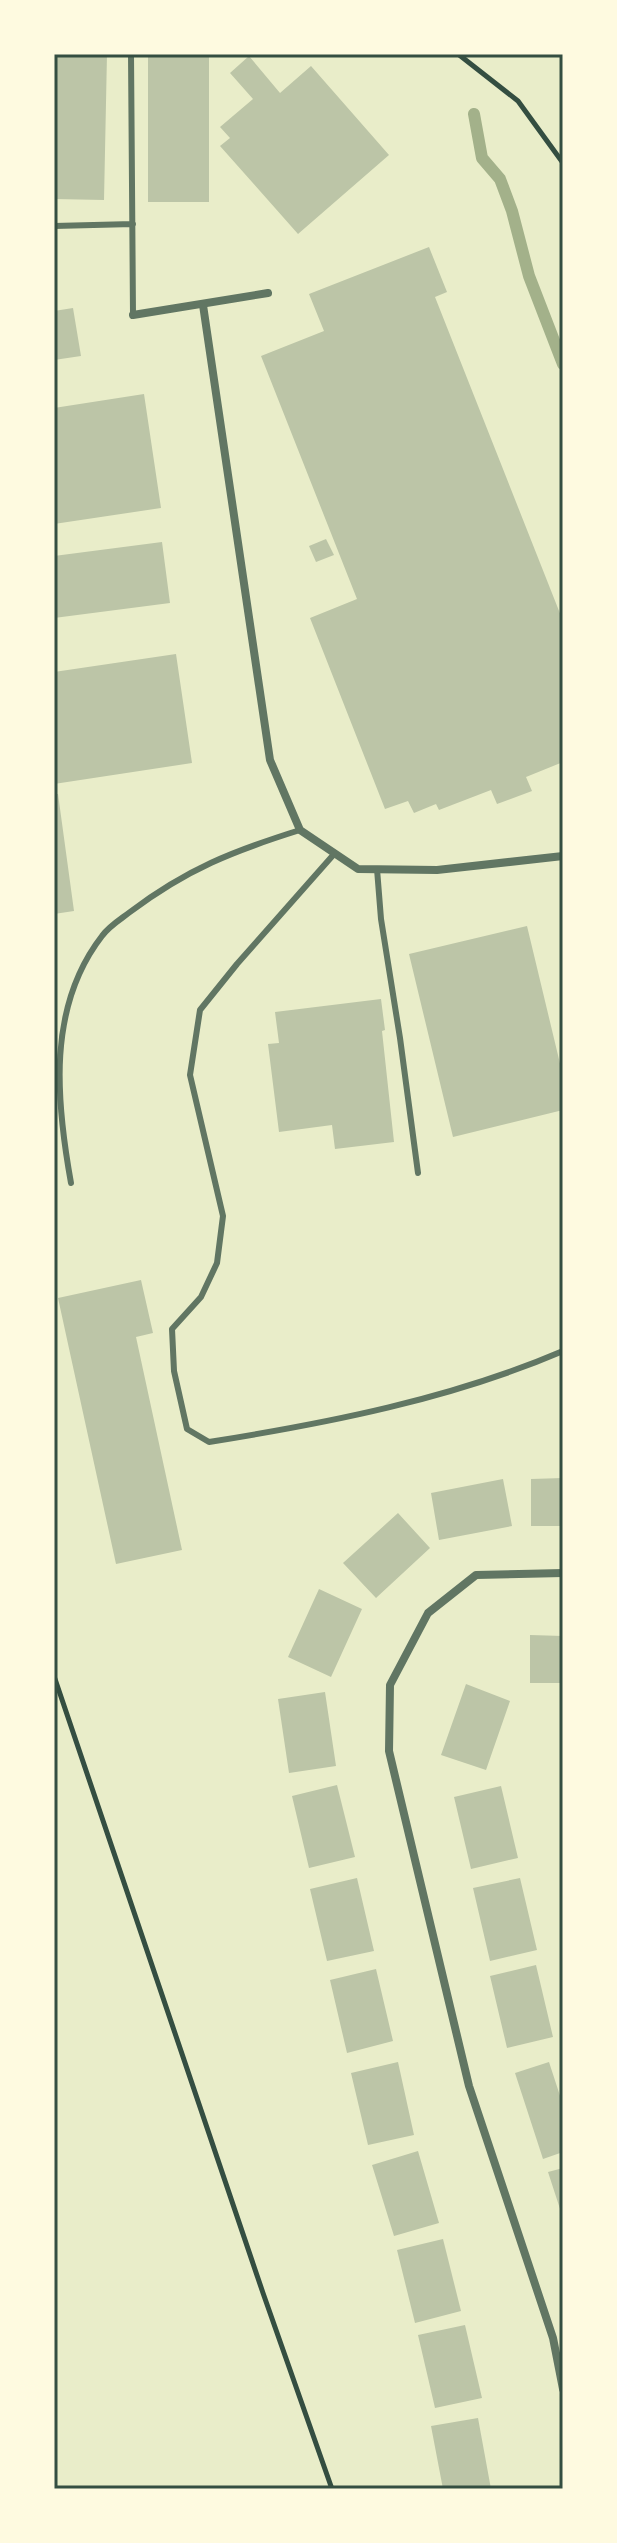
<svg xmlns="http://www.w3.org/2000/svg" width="617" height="2543" font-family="'Work Sans',sans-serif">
	<rect width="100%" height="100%" fill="#e9edc9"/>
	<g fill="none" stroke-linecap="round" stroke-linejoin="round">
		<!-- stream -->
		<path stroke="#a3b18a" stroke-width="12" d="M474,114l8,44 18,21 12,32 17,65 34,88"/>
	</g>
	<!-- building -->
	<path fill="#bcc5a7" d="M54,54h53l-3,146 -50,-1z
		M148,54h61v148h-61z
		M249,56l31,37 31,-27 78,89 -91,79 -78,-88 10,-8 -10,-11 33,-28 -23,-26z
		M429,247l18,45 -12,5 128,324v141l-37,15 6,14 -35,13 -6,-14 -52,20 -3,-6 -22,9 -6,-12 -23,8 -75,-191 47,-19 -96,-243 63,-25 -15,-37z
		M73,308l8,48 -27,4v-49z
		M144,394l17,114 -107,16v-116z
		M326,539l8,16 -18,7 -7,-16z
		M162,542l8,61 -116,15v-62z
		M176,654l16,109 -138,21v-112z
		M54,794h4l16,117 -20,3z
		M527,926l36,150v34l-110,27 -44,-183z
		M381,999l4,31 -3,1 12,111 -59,7 -3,-24 -53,7 -11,-88 11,-1 -4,-31z
		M141,1280l12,53 -17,4 46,213 -66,14 -58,-266z
		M563,1478v48h-32v-47z
		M503,1479l9,47 -73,14 -8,-47z
		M398,1513l32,35 -54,50 -33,-35z
		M319,1589l43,20 -31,68 -43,-20z
		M530,1635l33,1v47h-33z
		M466,1684l44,17 -24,69 -45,-15z
		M325,1692l11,74 -47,7 -11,-74z
		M337,1785l18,72 -46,11 -17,-72z
		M501,1786l17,72 -47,11 -17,-72z
		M357,1878l17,73 -47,10 -17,-72z
		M520,1878l17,72 -47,11 -17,-73z
		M536,1965l17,72 -46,11 -17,-72z
		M376,1969l17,72 -46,12 -17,-73z
		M398,2062l16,73 -46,10 -17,-72z
		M549,2062l14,43v47l-20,7 -28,-86z
		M418,2151l21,72 -45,13 -22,-71z
		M563,2168v47h-1l-14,-43z
		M443,2239l18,72 -46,12 -18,-73z
		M465,2325l17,73 -47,10 -17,-73z
		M478,2418l13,71h-48l-12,-63z"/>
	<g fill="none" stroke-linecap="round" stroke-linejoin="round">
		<!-- path -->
		<path stroke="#344e41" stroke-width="5" d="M458,54l60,47 45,62
			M54,1676l209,617 69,196"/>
		<!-- service -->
		<path stroke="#617663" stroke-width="6" d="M131,54l2,261
			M54,226l79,-2
			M335,853l-98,111 -37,46 -10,65 33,141 -6,47 -16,34 -29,32 2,42 13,58 22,13c119,-19 242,-43 354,-91
			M377,869l4,50 19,119 18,135
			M71,1183c-15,-83 -24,-176 31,-247 7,-10 19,-17 28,-24 57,-43 103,-61 170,-82"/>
		<!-- minor -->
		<path stroke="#617663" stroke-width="8" d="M203,305l67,455 30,70 58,39 79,1 126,-14
			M133,315l135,-22
			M563,1573l-87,2 -48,38 -38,72 -1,66 80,335 84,252 10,51"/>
	</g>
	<!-- border -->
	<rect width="617" height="2543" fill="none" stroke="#fefae0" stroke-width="112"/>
	<rect x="56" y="56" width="505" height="2431" fill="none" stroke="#344e41" stroke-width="3"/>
</svg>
